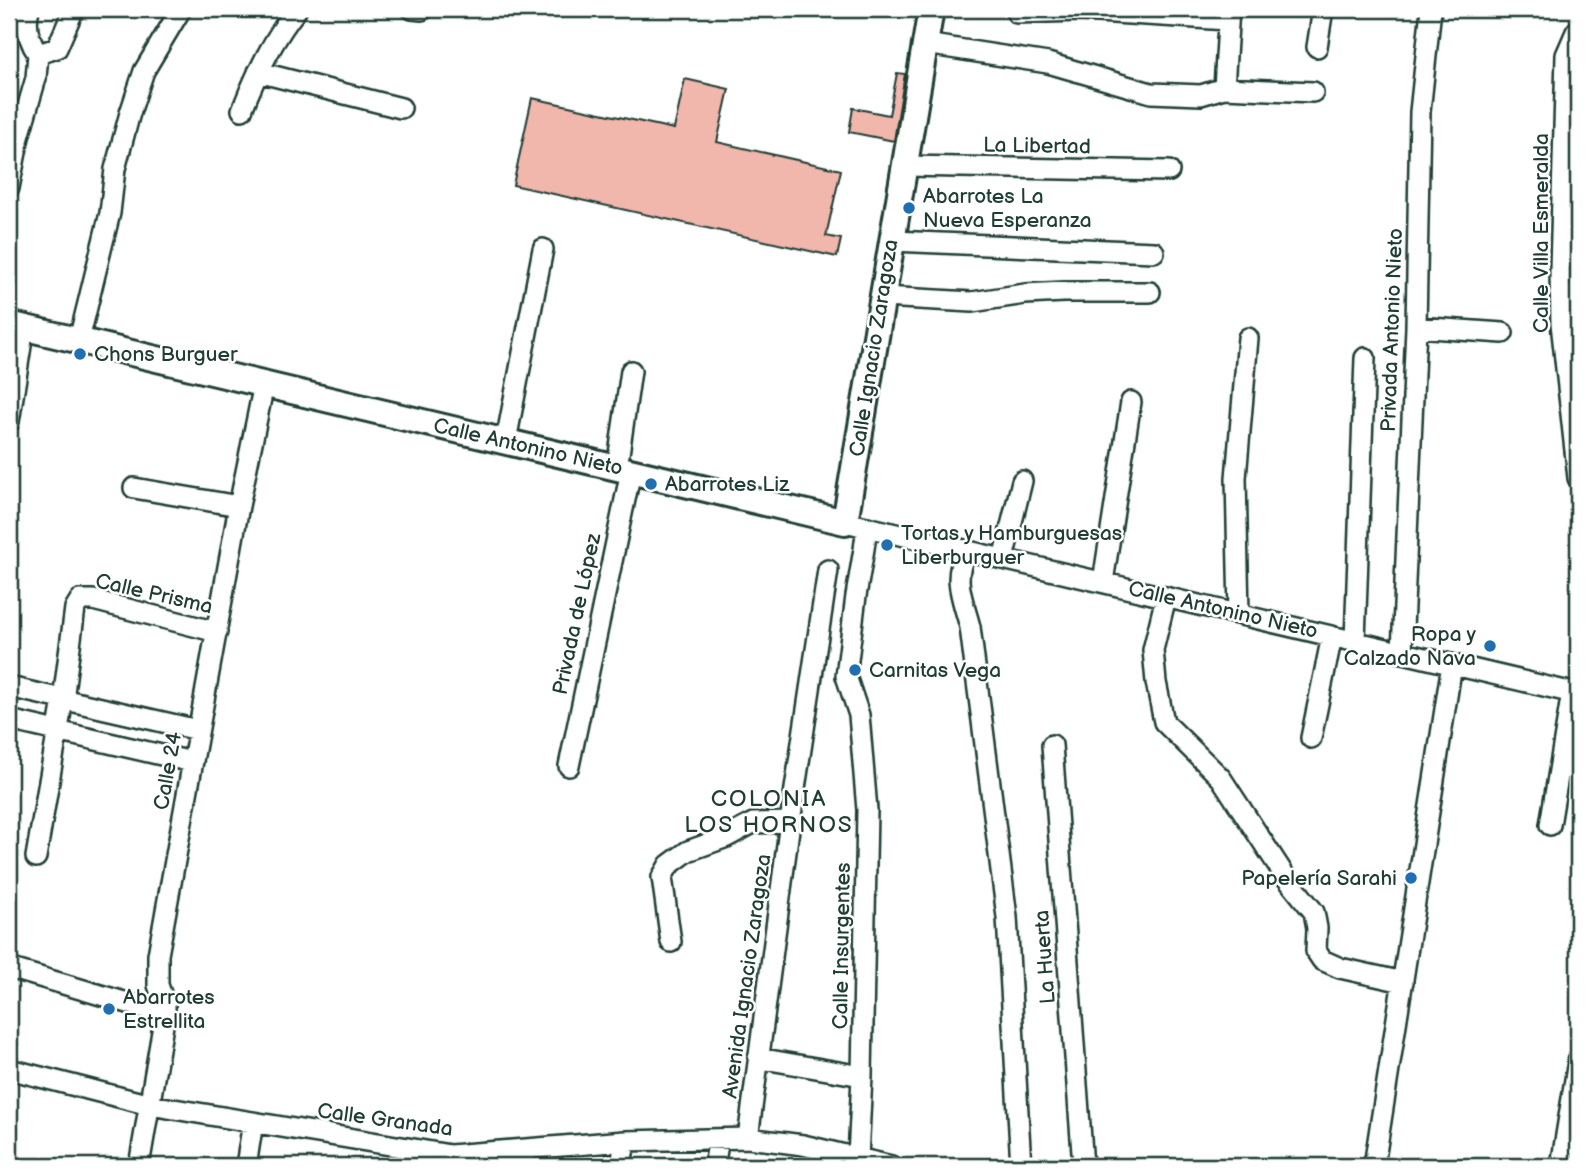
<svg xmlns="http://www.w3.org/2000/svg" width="1587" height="1175" font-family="'Balsamiq Sans',sans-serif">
	<rect width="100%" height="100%" fill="#fff"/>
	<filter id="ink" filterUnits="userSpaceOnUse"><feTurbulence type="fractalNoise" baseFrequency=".0143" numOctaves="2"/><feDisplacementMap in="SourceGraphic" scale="14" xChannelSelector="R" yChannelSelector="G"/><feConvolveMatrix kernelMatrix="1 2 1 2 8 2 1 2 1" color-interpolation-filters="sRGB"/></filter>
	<g filter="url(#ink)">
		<!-- building -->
		<path fill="#f1b6ac" stroke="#1f3d34" stroke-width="2" d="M897,73l8,1 -11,67 -45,-9 4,-24 36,7z
			M685,79l44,10 -12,53 124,28 -15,66 15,3 -4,18 -324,-72 19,-87 142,31z"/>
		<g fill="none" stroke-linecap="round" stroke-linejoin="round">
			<!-- minor casing -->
			<g stroke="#1f3d34" stroke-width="24">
				<path id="minor" d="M29,9c-4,16 -1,31 9,45
					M412,9l10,1
					M1017,13l63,-2 148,9
					M1578,32h-2l-10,23 -6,215 1,53 17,155
					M925,44l123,19 103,30 50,2 23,-7 89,4
					M1317,47l6,-38
					M258,72l143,36
					M1224,88l5,-79
					M242,110c14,-36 31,-71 55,-101
					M905,166l264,5
					M9,188l10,-51 17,-59 2,-24 19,-6 17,-39
					M892,241l262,11
					M1560,294l18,3
					M883,297l89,5 53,-8 39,-2h86
					M1416,327l87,6
					M79,340l31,-127 5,-44 15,-56 14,-42 37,-62
					M9,422l15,-95
					M506,441l37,-192
					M617,468l14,-97
					M134,488l105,18
					M845,522l733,172
					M967,551c-16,27 -4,48 3,76l37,290 14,249
					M1003,559l19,-78
					M1103,582l28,-180
					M1166,597l-13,53 3,32 8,40 57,56 64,98 29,36 3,16 -1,23 6,9 18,8 63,14
					M1239,614l-3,-136 12,-140
					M1355,641l10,-283
					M1402,652l14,-325 4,-215 11,-103
					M9,687l189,43
					M9,720l183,42
					M1311,738l21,-102
					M1052,745l31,421
					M569,766l62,-295
					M1550,825l22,-133
					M36,857l27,-157 12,-92 5,-8h13l124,32
					M671,942l-9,-65 7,-12 19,-14 39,-14 26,-14 37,-1
					M9,968l156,46
					M758,1058l104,18
					M9,1069l141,36 300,50 175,-14 123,-3 55,7 88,21
					M748,1138l42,-316 38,-252
					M858,1158l4,-82 5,-266 -8,-95 -13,-39 10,-80 8,-47 3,-22
					M9,1165l5,1
					M139,1166l26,-152v-9l-7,-20v-30l81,-449 25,-122
					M246,1166l7,-44
					M523,1166l3,-17
					M621,1166l4,-25
					M714,1166l5,-27
					M1374,1166l78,-502
					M1561,1166l17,-105"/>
			</g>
			<!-- major casing -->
			<g stroke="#1f3d34" stroke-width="30">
				<path id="major" d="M9,324l836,198 86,-513"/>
			</g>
			<!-- minor -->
			<use href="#minor" stroke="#fff" stroke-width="19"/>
			<!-- major -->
			<use href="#major" stroke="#fff" stroke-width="24"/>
		</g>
	</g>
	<!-- markers -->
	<g fill="#1f6fb2" stroke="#fff" stroke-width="2.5">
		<circle cx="909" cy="208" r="7"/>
		<circle cx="80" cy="354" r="7"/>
		<circle cx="651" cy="484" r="7"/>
		<circle cx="887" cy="545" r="7"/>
		<circle cx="1490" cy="646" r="7"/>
		<circle cx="855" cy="670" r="7"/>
		<circle cx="1411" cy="878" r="7"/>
		<circle cx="109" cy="1009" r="7"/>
	</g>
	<g text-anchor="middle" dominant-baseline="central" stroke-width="5" stroke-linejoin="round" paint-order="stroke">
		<!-- street labels -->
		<g font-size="21" fill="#1f3d34" stroke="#fff">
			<text transform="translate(1037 146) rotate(1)">La Libertad</text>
			<text transform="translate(1541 233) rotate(-90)">Calle Villa Esmeralda</text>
			<text transform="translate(1392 330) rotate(-88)">Privada Antonio Nieto</text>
			<text transform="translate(874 348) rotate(-81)">Calle Ignacio Zaragoza</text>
			<text transform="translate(528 447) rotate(13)">Calle Antonino Nieto</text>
			<text transform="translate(154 594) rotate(13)">Calle Prisma</text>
			<text transform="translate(1223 610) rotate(13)">Calle Antonino Nieto</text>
			<text transform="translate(577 614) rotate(-78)">Privada de López</text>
			<text transform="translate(168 771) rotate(-80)">Calle 24</text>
			<text transform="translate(842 946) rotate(-89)">Calle Insurgentes</text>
			<text transform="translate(1045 957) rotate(-94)">La Huerta</text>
			<text transform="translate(747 976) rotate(-82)">Avenida Ignacio Zaragoza</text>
			<text transform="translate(385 1120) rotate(8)">Calle Granada</text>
		</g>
		<!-- poi labels -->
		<g font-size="21" fill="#1f3d34" stroke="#fff" text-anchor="start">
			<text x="923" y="196">Abarrotes La<tspan x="923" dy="24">Nueva Esperanza</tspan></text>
			<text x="94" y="354">Chons Burguer</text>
			<text x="665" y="484">Abarrotes Liz</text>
			<text x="901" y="533">Tortas y Hamburguesas<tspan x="901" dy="24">Liberburguer</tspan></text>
			<text x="1476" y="634" text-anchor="end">Ropa y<tspan x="1476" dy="24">Calzado Nava</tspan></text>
			<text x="869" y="670">Carnitas Vega</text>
			<text x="1397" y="878" text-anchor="end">Papelería Sarahi</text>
			<text x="123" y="997">Abarrotes<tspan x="123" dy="24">Estrellita</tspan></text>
		</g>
		<!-- neighbourhood labels -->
		<g font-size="23" letter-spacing="2" fill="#1f3d34" stroke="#fff">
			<text x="769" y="799">COLONIA<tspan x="769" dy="26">LOS HORNOS</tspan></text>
		</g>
	</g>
	<!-- margin -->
	<rect width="1587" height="1175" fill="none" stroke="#fff" stroke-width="35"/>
	<rect x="18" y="18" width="1552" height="1140" fill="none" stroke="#1f3d34" stroke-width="2.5" filter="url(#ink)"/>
</svg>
